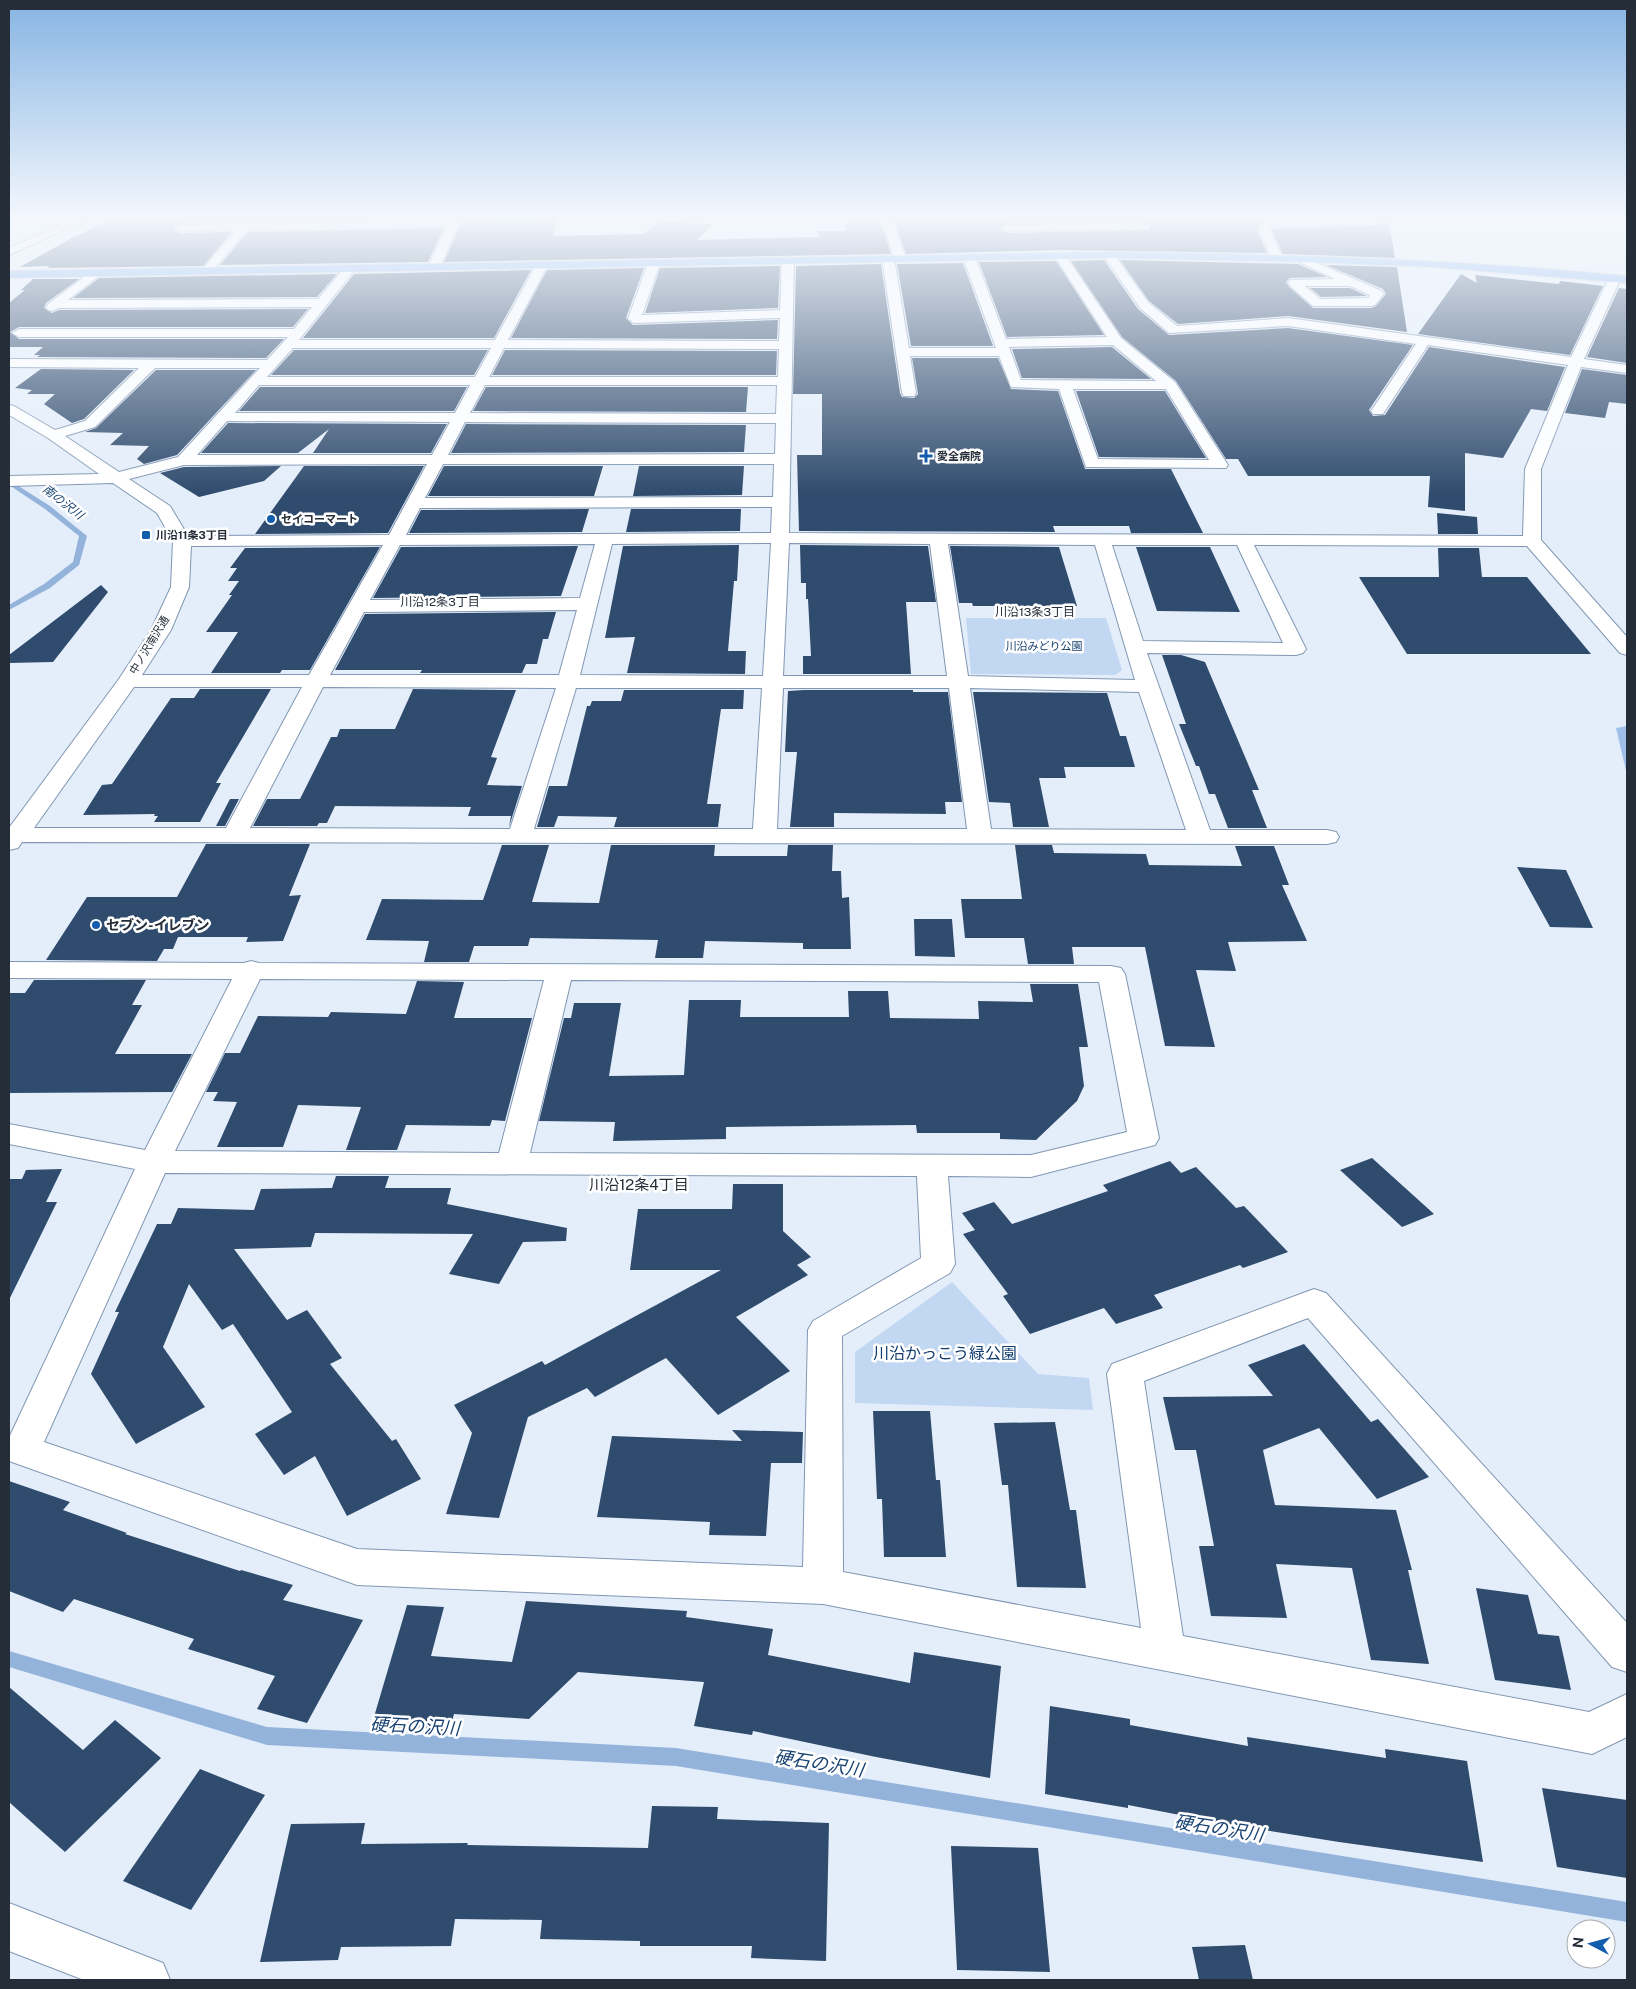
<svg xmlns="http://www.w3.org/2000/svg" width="1636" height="1989" font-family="'Public Sans','Noto Sans JP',sans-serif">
	<rect width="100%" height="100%" fill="#e4eefa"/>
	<!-- green -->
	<path fill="#c2d7f2" d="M966,618h140l16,52 -7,5 -144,-1z
		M952,1282l86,92 51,4 4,32 -238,-7v-51z"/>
	<!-- forest -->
	<path fill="#a0bfe8" d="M1627,726v49l-11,-47z"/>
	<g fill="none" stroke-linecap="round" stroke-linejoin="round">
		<!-- stream -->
		<path fill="#94b3db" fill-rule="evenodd" d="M9,480l41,26 37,30 -8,29 -29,23 -41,22v-5l35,-21 29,-22 6,-26 -34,-27 -36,-24z
			M9,1651l258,76 409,21 951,154v20l-951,-156 -409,-21 -258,-78z"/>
	</g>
	<!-- building -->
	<path fill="#2f4b6d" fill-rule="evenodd" d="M117,217h333l-270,6 -7,6 7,4 52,-1 -29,34 -156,2 3,-2 -30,1 52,-29z
		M464,217h19l-1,3 74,-1 -3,17 91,-2 15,-13 54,3 -16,16 122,-3 -1,-6h28l-2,-7h5l-3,-7h33l12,37 -447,8z
		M893,217h372l-8,13 10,23 -207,-3 -154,4zM1144,221l7,4 -3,5 -141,3 -7,-4 7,-6z
		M1379,223h10l6,35 -112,-4 -12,-25 105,-4z
		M444,228l-16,34 -208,3 28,-33z
		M1104,260l34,49 31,26 119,-7 125,17 -44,65 4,6 12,-1 44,-68 136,20 -18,44 -16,-2 -28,49 -38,-5v58l-37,-4 2,-31h-182l-10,-17h-12l-50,-78 -54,-44 -51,-76z
		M1120,260l178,4 29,13 -37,1 -4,4 3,5 24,21h58l5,-2 10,-12 -3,-5 -57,-24 71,2 10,65 -119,-16 -110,8 -29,-23z
		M1056,261l48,74 -97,2 -28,-75z
		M963,263l30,83h-82l-14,-82z
		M881,264l19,129 2,4 12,1 4,-4 -6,-36h86l13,31 47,2 27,78h86l32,64h-72l-2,-7h-76l2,6 -256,-1 -2,-76h25v-61h-29l3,-128z
		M780,266l-2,42 -133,5 15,-45z
		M644,268l-18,50 7,7 145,-5 -1,19 -266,-1 36,-68z
		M531,270l-37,68h-191l51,-64z
		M337,274l-20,23 -244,1 26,-20z
		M1461,274l16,9 -2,-8 84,9 1,-3 43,5 -33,69 -152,-21z
		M33,279h46l-33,24 -2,5 8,5 7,-3 249,-1 -15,18h-274l-9,5 9,7h265l-18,19 -229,-1 3,-2h-6l9,-8h-34v-44l16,-13h-4z
		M1310,288h40l17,8 -46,1z
		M1619,288l8,1v74l-40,-6z
		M1112,347l39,32 -129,-1 -10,-29z
		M294,350h194l-14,25h-203z
		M505,350l272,1 -1,24h-284z
		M41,369l93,1 -50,49 -12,4 -28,-19 11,-10h-28l5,-4 -17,-2z
		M1582,369l45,6v29l-18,-2 -4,16 -40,-5z
		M156,370h100l-79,85 -33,9 -7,-5 12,-13 -39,-1 13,-12 -38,-1 11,-4z
		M260,387h207l-13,24h-215z
		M486,387h262l-2,25 -273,-1z
		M1076,391h89l41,67 -107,-1z
		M228,423l219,1 -16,29h-118l16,-24 -31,24h-97z
		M466,424l280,1 -2,27 -293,1z
		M281,466l-17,15 -65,16 -39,-24 24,-6z
		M304,466h120l-36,67 -133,1z
		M444,466h159l-9,30h-166z
		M639,466h105l-2,29 -109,1z
		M589,509l-7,23 -173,1 12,-23z
		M631,509h110l-1,22 -114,1z
		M1437,513l40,4 1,17h-40z
		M739,545l-2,36h-3l-6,70h18l-1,23 -118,-1 8,-36 -30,1 18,-92z
		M800,545l128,1 8,56h-30l5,72h-108v-18h8l-3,-57h-2v-16h-5z
		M578,546l-17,50 -188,2 28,-51z
		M950,546l109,1 18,59h-104l-1,-3h-13z
		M380,547l-70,123h-28l-2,3h-69l27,-41h-32l26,-37h-3l10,-14h-11l9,-13h-7l15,-20z
		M1136,547h74l30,65 -83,-1z
		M1438,548h41l3,29h45l64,77h-184l-48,-77h80z
		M101,585l7,7 -55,70 -44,1v-8z
		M556,612l-8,27h-5l-6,25h-11l-4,9h-102l2,-3h-87l30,-56z
		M1162,655h19l24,7 54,128h-7l15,38h-39l-13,-34h-6l-10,-28h-3l-17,-42h7z
		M200,689h71l-55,94h5l-21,39h-46l4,-6h-4l1,-2 -72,1 19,-30 10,-1 59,-86h23z
		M413,689l103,1 -25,67 6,1 -10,27 35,1 -13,41 2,-11h-43l3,-9 -136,-1 -8,17h-8l-2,3h-64l14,-27h33l31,-62h6l3,-8h55z
		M624,690h120l-1,19h-22l-14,95h14l-3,23h-104l3,-10 -59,-1 -4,11h-17l12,-41h18l20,-80h3l2,-5h29z
		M804,690h109v2h35l14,110h-17l1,12 -112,-1v14h-44l7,-75h-12l3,-61z
		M973,692l134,1 13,43h6l9,31h-71l2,11h-27l10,49h-36l-3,-24 -21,-1z
		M230,799h9l-14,27h-9z
		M206,844h104l-21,52 12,-1 -18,46 -37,1 2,-5h-70l-5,12h-9l-7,12 -111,-1 41,-63h90z
		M502,845h47l-17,57 67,1 12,-58h104l-1,11h73l1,-11h45l-1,26h9l1,27 7,-1 2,52h-48v-6l-98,-2 -2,17h-48l3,-18 -128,-2 -2,8h-54l-5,16h-45l5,-21 -63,-1 16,-41 101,1z
		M1015,845h37l2,8 92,1 3,11 93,1 -7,-20h39l15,39h-7l25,56 -79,1 8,29 -40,-1 19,77 -50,-1 -20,-99h-73l2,17h-46l-4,-26h-59l-4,-39h61z
		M1517,867l49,3 27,58 -43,-1z
		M914,919h38l3,38 -40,-1z
		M34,980h112l-14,25h10l-27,49h77l-20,38 -163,1v-100h16z
		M417,981l47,1 -10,36h78l-27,103 -13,-1 -2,6 -84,-1 -9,25h-51l15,-43 -63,-2 -15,42h-66l20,-45 -24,-1 5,-9h-12l19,-39h15l18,-37 70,1 3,-5 75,2z
		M1030,984h48l10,63h-9l5,39 -7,15 -41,39 -36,-1v-6h-83l-1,-8 -190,2v12l-113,2 2,-19 -76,-1 25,-103h7l3,-15h47l-12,73 75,-1 5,-75h52l-1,17h109l-1,-26h40l2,27 89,1 -1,-18 55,1z
		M1372,1158l62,56 -32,13 -62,-57z
		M1170,1161l11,12 15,-6 40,41 8,-2 44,46 -45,16 -3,-3 -86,30 9,13 -47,16 -12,-16 -74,26 -27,-38 5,-2 -45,-60 12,-4 -13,-17 32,-11 18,22 96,-33 -5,-6z
		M62,1169l-16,33h11l-48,98v-121h13l4,-9z
		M336,1176h53l-4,12h66l-4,16 120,24 -1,13 -43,1 -24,42 -50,-10 24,-40 -158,-1 -4,14 -77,2 53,71 20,-10 35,48 -12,6 62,77 4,-2 25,40 -74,37 -32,-60 -31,19 -29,-41 37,-22 -59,-88 -11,6 -33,-46 -26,63 42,60 -69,37 -45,-70 28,-62h-4l42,-88h14l7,-16 76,2 7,-21 71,-1z
		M733,1184h50v47l28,26 -14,8 11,10 -72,42 54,54 -72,44 -52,-57 -71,39 -8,-9 -59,29 -29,101 -53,-4 26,-81 -18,-28 88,-44 3,4 176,-95h-91l8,-61h94z
		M1304,1344l67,78 7,-3 51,58 -52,22 -58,-71 -56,22 12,55 121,5 16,60h-4l21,94 -58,-4 -19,-92 -76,-4 11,54 -76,-2 -12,-70h15l-18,-96h-21l-12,-53 110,-1 -25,-31z
		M873,1411h57l6,69h4l6,77h-62l-2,-58h-5z
		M1055,1422l15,88h6l10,78 -69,-1 -9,-102h-6l-8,-62z
		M732,1430l71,2 -1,31h-31l-5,73 -57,-1 1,-13 -113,-5 15,-81 130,5z
		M9,1481l61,21 -7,8 64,23 -2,1 115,37 1,-1 52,15 -10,15 80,20 -56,103 -50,-14 18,-33 -87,-27 6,-10 -120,-40 -11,13 -54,-21z
		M1476,1588l52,7 10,39 21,2 12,54 -76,-10z
		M526,1601l161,10 -1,6 87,12 -5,26 142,28 4,-31 87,14 -11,112 -114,-21 -123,-26 -1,4 -58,-9 10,-44 -126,-10 -49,47 -75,-5 -5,18 -78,-5 36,-122 37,2 -13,49 81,6z
		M9,1687l74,63 32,-30 46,38 -96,94 -56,-50z
		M1050,1706l80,13v6l118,21 -1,-9 139,21 -1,-9 82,12 16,101 -144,-20 -107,-17 -104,-20v3l-83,-14z
		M200,1769l65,26 -74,115 -68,-29z
		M1542,1788l85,12v78l-70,-11z
		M652,1806l66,1 -1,12 112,4 -3,138 -75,-3 1,-12h-112v-5l-100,-2 2,-19 -87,-1 -4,27 -110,1 -3,13 -78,2 31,-138 74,-1 -4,21 107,-1 -1,2 181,3z
		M951,1846l87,2 12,124 -93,-2z
		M1245,1945l8,35h-54l-7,-33z"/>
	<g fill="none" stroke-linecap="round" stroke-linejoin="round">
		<!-- minor casing -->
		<g stroke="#8197b3" stroke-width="2">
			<path id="minor" d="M79,217h13l-83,38v-7z
				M452,217h10l-22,50 -6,3 -6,-3 19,-41 -200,4 -36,43 -4,2 -6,-4 35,-41 -56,1 -5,-3 5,-3 270,-5z
				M881,217h10l15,41 -2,2h-8l-2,-2z
				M1267,217h10l-2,4 101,-4 5,3 -5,3 -105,4 -2,2 14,29 -6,3 -6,-3 -12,-29z
				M1144,223l5,3 -1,2 -141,3 -5,-3 5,-3z
				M1060,252l4,1 57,85 54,44 53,83 -2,3 -140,-1 -27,-78 -48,-2 -12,-31h-89l6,37 -2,3h-10l-2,-3 -20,-135 2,-2h8l2,2 15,90h87l-33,-91 6,-3 6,3 31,82 101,-2 -53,-82zM1113,345l43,36 -135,-1 -12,-33zM1073,389h93l43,71 -111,-1z
				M1109,252l4,1 35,49 29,24 111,-8 283,39 38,-79 2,-3h8l2,3 -37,81 43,6v8l-46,-6 -40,102v71l86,97v18l-7,-2 -93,-107 -273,-1 52,104 -3,4 -7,2 -149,-2 63,177h117l9,2 3,5 -3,5 -9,2 -1305,-2 -4,6 -9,2v-22l110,-149 32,-49 20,-43 2,-46 -16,-28 -44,-30 -104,3v-10l90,-2 -51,-36 -39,-23v-10l5,1 41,24 30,-9 54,-53 -130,-1v-8l258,1 21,-23h-269l-7,-4 7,-4h275l18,-22 -253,1 -7,3 -4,-1 -2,-3 2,-3 44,-33h8l2,2 -2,2 -32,25 250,-1 28,-33 4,-1 6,3 -57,72h196l41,-75 6,-3 6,3 -40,75 271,1 1,-23 -146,5 -6,-4 20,-56 6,-3 6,3 -18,52 138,-5 2,-50 6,-3 6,3 -5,273 734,3 2,-67 43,-104 -140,-20 -45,69h-10l-2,-3 45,-67 -128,-18 -119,7 -29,-25 -37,-53zM293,348h198l-16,29h-208zM504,348l275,1 -1,28h-289zM155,368h105l-82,89 -59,15 -54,-36 30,-9zM259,385h211l-15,28h-220zM485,385h292l-1,29 -306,-1zM227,421l223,1 -18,33h-235zM465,422l311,1 -1,31 -327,1zM427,464l-38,71 -201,1 -18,-30 -41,-27 55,-14zM443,464h331l-1,33 -348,1zM772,507l-1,26 -365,2 14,-27zM771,543l-8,133 -183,-1 32,-131zM789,543l141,1 17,132h-164zM595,544l-15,54 -210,2 30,-55zM948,544l147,1 40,135 -167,-4zM383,545l-74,130h-167l29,-45 18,-43 2,-41zM1112,545h125l46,98 -140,-2zM577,610l-18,65h-229l34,-63zM134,687h168l-76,141h-192zM323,687l233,1 -46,141 -260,-1zM576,688h186l-9,141h-219zM783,688h166l18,141h-190zM970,688l169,4 47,138 -195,-1z
				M1301,256l81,35 2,3 -9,11 -4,1h-58l-23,-20 -2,-3 2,-3 45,-1 -38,-18 -2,-2 2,-2zM1305,286h45l20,9 -2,3 -48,1z
				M251,961l8,2 852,3 10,2 4,6 34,164 -4,7 -124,32 -83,-1 7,88 -5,9 -108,63 1,236 298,56 -34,-254 5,-10 202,-75 12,4 301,330v49l-15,-5 -304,-349 -164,63 39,255 406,76 38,-18v43l-35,17 -769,-150 -466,-19 -348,-124v-23l126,-269 -126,-25v-20l136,26 87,-171 -223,-1v-16l235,1zM260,979l284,1 -45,173 -324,-2zM571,980l528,2 28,150 -96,23 -501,-2zM165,1173l752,3 4,82 -108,63 -5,9 -5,237 -446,-18 -313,-107z
				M9,1903l154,60 7,17h-86l-75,-29z"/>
		</g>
		<!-- highway casing -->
		<g stroke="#cacdcf" stroke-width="2">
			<path id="highway" d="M1109,252c173,2 346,7 518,24v7l-194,-16 -130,-5 -194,-4 -1100,20v-7z"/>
		</g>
		<!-- minor -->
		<use href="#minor" fill="#fff" fill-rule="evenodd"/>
		<!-- highway -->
		<use href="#highway" fill="#75aaeb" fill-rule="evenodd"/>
	</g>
	<!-- sky -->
	<linearGradient id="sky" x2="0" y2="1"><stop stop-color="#86b4e3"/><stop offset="0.44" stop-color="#f3f7fd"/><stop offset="1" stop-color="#f3f7fd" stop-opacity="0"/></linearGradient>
	<rect width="1636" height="495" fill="url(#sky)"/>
	<!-- markers -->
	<g fill="#145dac" stroke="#fff" stroke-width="2">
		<path d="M923.5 448.5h5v5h5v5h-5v5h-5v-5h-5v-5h5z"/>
		<circle cx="271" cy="519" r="5"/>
		<rect x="141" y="530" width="10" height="10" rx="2.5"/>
		<circle cx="96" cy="925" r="5"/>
	</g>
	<g text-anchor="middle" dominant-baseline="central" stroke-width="5" stroke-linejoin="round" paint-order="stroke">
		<!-- far-poi labels -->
		<g font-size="11" font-weight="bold" fill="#242d38" stroke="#fff" text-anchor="start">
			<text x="937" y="456">愛全病院</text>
			<text x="281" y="519">セイコーマート</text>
			<text x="156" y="535">川沿11条3丁目</text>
		</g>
		<!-- far-street labels -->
		<g font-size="11" fill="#242d38" stroke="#fff">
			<text transform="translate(149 645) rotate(-59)">中ノ沢南沢通</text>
		</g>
		<!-- far-park labels -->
		<g font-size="11" fill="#123d6e" stroke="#fff">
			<text x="1044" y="646">川沿みどり公園</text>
		</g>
		<!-- far-water labels -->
		<g font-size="12" font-style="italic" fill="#164172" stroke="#fff">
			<text transform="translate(63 502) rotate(38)">南の沢川</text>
		</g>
		<!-- far-neighbourhood labels -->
		<g font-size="12" fill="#242d38" stroke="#fff">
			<text x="440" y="602">川沿12条3丁目</text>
			<text x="1035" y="612">川沿13条3丁目</text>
		</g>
		<!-- poi labels -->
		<g font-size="14" font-weight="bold" fill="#242d38" stroke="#fff" text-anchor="start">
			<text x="106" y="925">セブン-イレブン</text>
		</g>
		<!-- neighbourhood labels -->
		<g font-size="15" fill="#242d38" stroke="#fff">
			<text x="639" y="1184">川沿12条4丁目</text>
		</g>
		<!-- near-park labels -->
		<g font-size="16" fill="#123d6e" stroke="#fff">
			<text x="945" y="1353">川沿かっこう緑公園</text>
		</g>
		<!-- near-water labels -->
		<g font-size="18" font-style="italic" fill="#164172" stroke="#fff">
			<text transform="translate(415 1726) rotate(3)">硬石の沢川</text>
			<text transform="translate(819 1763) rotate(9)">硬石の沢川</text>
			<text transform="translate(1219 1828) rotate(9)">硬石の沢川</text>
		</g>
	</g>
	<!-- border -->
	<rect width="1636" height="1989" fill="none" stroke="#242d38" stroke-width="20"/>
	<!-- north arrow -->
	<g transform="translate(1591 1944) rotate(276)"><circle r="24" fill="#ffffff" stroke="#a7abaf"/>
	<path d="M0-4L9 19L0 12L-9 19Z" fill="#145dac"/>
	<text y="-8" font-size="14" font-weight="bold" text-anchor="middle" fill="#242d38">N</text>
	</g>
</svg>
